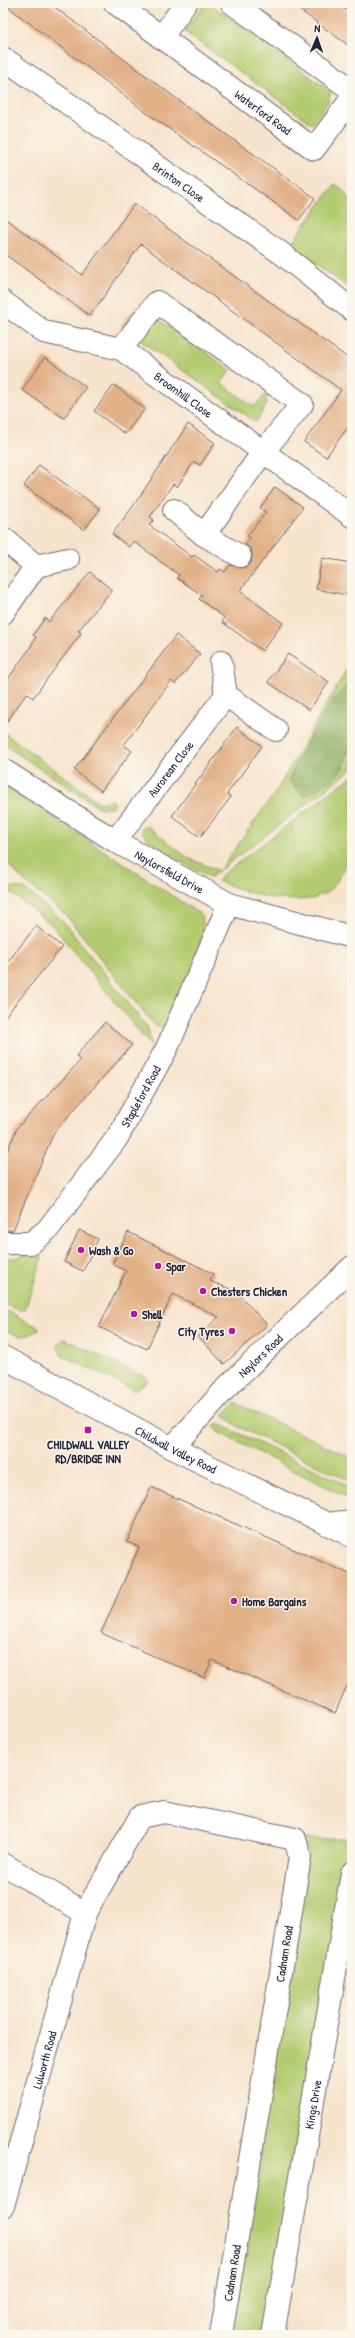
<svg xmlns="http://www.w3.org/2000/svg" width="355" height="2338" font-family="'Patrick Hand',sans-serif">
	<rect width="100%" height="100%" fill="#fbf7ec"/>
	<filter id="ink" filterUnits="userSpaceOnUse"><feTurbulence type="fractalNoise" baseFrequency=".025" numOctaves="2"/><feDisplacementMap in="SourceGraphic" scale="8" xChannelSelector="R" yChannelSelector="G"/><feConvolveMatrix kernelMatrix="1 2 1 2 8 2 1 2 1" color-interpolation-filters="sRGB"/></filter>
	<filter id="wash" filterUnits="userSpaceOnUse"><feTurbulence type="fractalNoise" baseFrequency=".012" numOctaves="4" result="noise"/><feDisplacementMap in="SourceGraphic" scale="16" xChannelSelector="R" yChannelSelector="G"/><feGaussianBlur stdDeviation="0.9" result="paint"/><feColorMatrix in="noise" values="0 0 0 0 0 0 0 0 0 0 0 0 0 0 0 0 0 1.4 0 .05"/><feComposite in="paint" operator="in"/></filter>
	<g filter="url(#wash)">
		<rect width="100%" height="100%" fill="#f7e4cd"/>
		<!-- green -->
		<path fill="#b4cc71" stroke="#6b7756" d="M204,5h8l119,87 -3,9 -16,23 -128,-93z
			M335,184l7,5 10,14v87l-62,-45z
			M141,307l90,63 -10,13 33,24 12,-13 1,10 -11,18 -132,-93 -2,-3 15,-18z
			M352,648v121l-132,101 57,-80 71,-123z
			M3,732l97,71 12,-3 3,3c-4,7 -10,5 -17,4l-95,-63z
			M352,776c0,35 3,80 -17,108 -5,6 -9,11 -17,11l-2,3c-36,6 -65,-4 -98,-17l4,-6z
			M3,784l198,131 4,17 -2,12 -32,86 -18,-6 -88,-110 -41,-33 -12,-12 -9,-13z
			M147,826l41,32 31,13 -8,6c-15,-7 -67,-33 -70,-48z
			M4,887l19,1 38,31 87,109 3,18 -99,-121z
			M40,1248l2,11 -17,50 -6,1 -16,-6v-45l13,-1z
			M3,1309l37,19c-16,12 -20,9 -37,1z
			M64,1339l83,39v4l-13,8 -73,-35 -3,-9z
			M235,1403l117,55v18l-5,3 -5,-2 -105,-51 -14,-11z
			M217,1423l132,63 3,2v12l-134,-68 -4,-5z
			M295,1839h57v33l-82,463h-57z"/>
		<!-- forest -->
		<path fill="#8fb063" stroke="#58694f" d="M352,684v54l-9,30 -9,10 -26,17h-5l-14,-15c8,-20 44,-91 63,-96z"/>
		<g id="blocks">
			<!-- building -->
			<path fill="#e3b187" d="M3,3h46l136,102 130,93 -16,22 -148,-104z
				M290,3h46l16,11v34z
				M134,204l218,157v61l-26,35 -22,-15 37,-52 -200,-146 -51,72 -87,-63v-36l79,58z
				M45,357l41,30 -22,31 -42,-28z
				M114,385l31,24 -20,25 -31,-23z
				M188,424l27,19 -15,22 -6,-3 -17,25 -4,-3 -23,33 4,3 -5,5 43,32 2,-2 24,17 2,-3 5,3 5,-7 10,3 6,-1 5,-4 1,-7 -1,-7 -6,-4 5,-7 -3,-2 19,-24 -6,-4 15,-21 28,20 -63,84 43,32 -21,28 -40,-29 3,-4 -26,-19 3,-4 -25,-17 2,-3 -46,-34 -4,6 -17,-13 22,-29z
				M39,465l61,44 -16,21 -60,-44z
				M322,558l30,5v33l-36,-7z
				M90,572l22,18 -34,41 3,2 -48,65 -6,-5 -24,34v-41l27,-38 6,-11 -3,-2 12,-17 4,4z
				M176,635l24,19 -25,30 -4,-3 -47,64 8,6 -31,40 -27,-21z
				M288,654l41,28 -20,28 -41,-28z
				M237,727l25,19 -35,48 4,3 -31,40 -28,-21z
				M36,926l26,21 -59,72v-51z
				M105,1022l27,23 -78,87 -41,98h-10v-69l14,-33 63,-67 -4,-5z
				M79,1230l19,9 -15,32 -19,-9z
				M128,1232l86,42 -4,7 27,11 30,33 -43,39 -26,-28 21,-19 -46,-23 -26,55 -48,-22 27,-56 -14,-7z
				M151,1487l201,88v99l-17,39 -123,-53 -8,18 -103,-45 38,-86 -12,-5z"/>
		</g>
	</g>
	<g filter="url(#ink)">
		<use href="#blocks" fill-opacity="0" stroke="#6d666e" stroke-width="1"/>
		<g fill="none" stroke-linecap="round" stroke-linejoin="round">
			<!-- minor casing -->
			<g stroke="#6d666e" stroke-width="24">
				<g id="minor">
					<path id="s1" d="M115,3l199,146 38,-51"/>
					<path d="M232,3l120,87"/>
					<path d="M161,38l25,-35"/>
					<path id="s2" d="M3,58l278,195 71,57"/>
					<path id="s3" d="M3,302l41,30 77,17 231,167"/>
					<path d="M121,349l36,-47 145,102 -39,48 -59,83"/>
					<path d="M174,510l30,25 36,21"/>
					<path d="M3,538l33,28 32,-7"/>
					<path d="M3,613l33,-47"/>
					<path d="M221,662l5,33 50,35"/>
					<path id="s4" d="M3,770l112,71 114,63 123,33"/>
					<path id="s5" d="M115,841l111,-146"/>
					<path id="s6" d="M3,1243h28l17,-14 69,-91 50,-90 62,-144"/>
					<path id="s7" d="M172,1448l56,-62 124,-119"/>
					<path d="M327,1524l25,-3"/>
					<path d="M3,1864l82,49"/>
					<path id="s8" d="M3,2206l82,-293 55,-96 24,-5 131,27 5,18 -79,478"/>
					<path id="s9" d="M273,2335l79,-462"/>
				</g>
			</g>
			<!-- major casing -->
			<g stroke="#6d666e" stroke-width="24">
				<g id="major">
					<path id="s10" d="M3,1357l169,91 180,88"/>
				</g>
			</g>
			<!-- minor -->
			<use href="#minor" stroke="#fff" stroke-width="22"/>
			<!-- major -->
			<use href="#major" stroke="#fff" stroke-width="22"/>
		</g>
	</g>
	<!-- markers -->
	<g fill="#b5179e" stroke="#fbf7ec" stroke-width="1.5">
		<circle cx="81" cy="1250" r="4"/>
		<circle cx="158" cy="1266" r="4"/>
		<circle cx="203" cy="1291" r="4"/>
		<circle cx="134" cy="1314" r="4"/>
		<circle cx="232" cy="1331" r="4"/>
		<rect x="84" y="1426" width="8" height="8" rx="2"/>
		<circle cx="234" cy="1601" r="4"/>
	</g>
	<g text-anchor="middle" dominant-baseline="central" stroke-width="3" stroke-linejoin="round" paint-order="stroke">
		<!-- street labels -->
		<g font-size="12" fill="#22223b" stroke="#fbf7ec">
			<text stroke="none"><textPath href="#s1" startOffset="184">Waterford Road</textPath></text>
			<text stroke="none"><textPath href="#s2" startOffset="215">Brinton Close</textPath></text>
			<text stroke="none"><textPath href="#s3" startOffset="207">Broomhill Close</textPath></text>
			<text stroke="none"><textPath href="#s5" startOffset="91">Aurorean Close</textPath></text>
			<text stroke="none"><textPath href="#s4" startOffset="195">Naylorsfield Drive</textPath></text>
			<text stroke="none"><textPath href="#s6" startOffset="212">Stapleford Road</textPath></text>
			<text stroke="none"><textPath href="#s7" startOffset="128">Naylors Road</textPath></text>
			<text stroke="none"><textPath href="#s10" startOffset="196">Childwall Valley Road</textPath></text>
			<text transform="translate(284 1954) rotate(-81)">Cadnam Road</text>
			<text stroke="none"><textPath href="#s8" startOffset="152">Lulworth Road</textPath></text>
			<text stroke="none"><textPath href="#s9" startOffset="234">Kings Drive</textPath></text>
			<text transform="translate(232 2273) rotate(-81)">Cadnam Road</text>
		</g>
		<!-- poi labels -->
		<g font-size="12" font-weight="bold" fill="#22223b" stroke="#fbf7ec" text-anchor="start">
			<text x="89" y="1250">Wash &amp; Go</text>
			<text x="166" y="1266">Spar</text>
			<text x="211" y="1291">Chesters Chicken</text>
			<text x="142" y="1314">Shell</text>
			<text x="224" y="1331" text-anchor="end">City Tyres</text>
			<text x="88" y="1444" text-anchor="middle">CHILDWALL VALLEY<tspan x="88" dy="14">RD/BRIDGE INN</tspan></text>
			<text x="242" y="1601">Home Bargains</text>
		</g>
	</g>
	<!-- margin -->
	<rect width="355" height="2338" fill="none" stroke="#fbf7ec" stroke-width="16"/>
	<!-- north arrow -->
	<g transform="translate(317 38) rotate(2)" stroke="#fbf7ec" stroke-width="3" paint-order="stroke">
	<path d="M0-3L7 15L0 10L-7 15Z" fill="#22223b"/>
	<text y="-6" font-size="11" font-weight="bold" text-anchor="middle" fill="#22223b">N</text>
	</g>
</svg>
